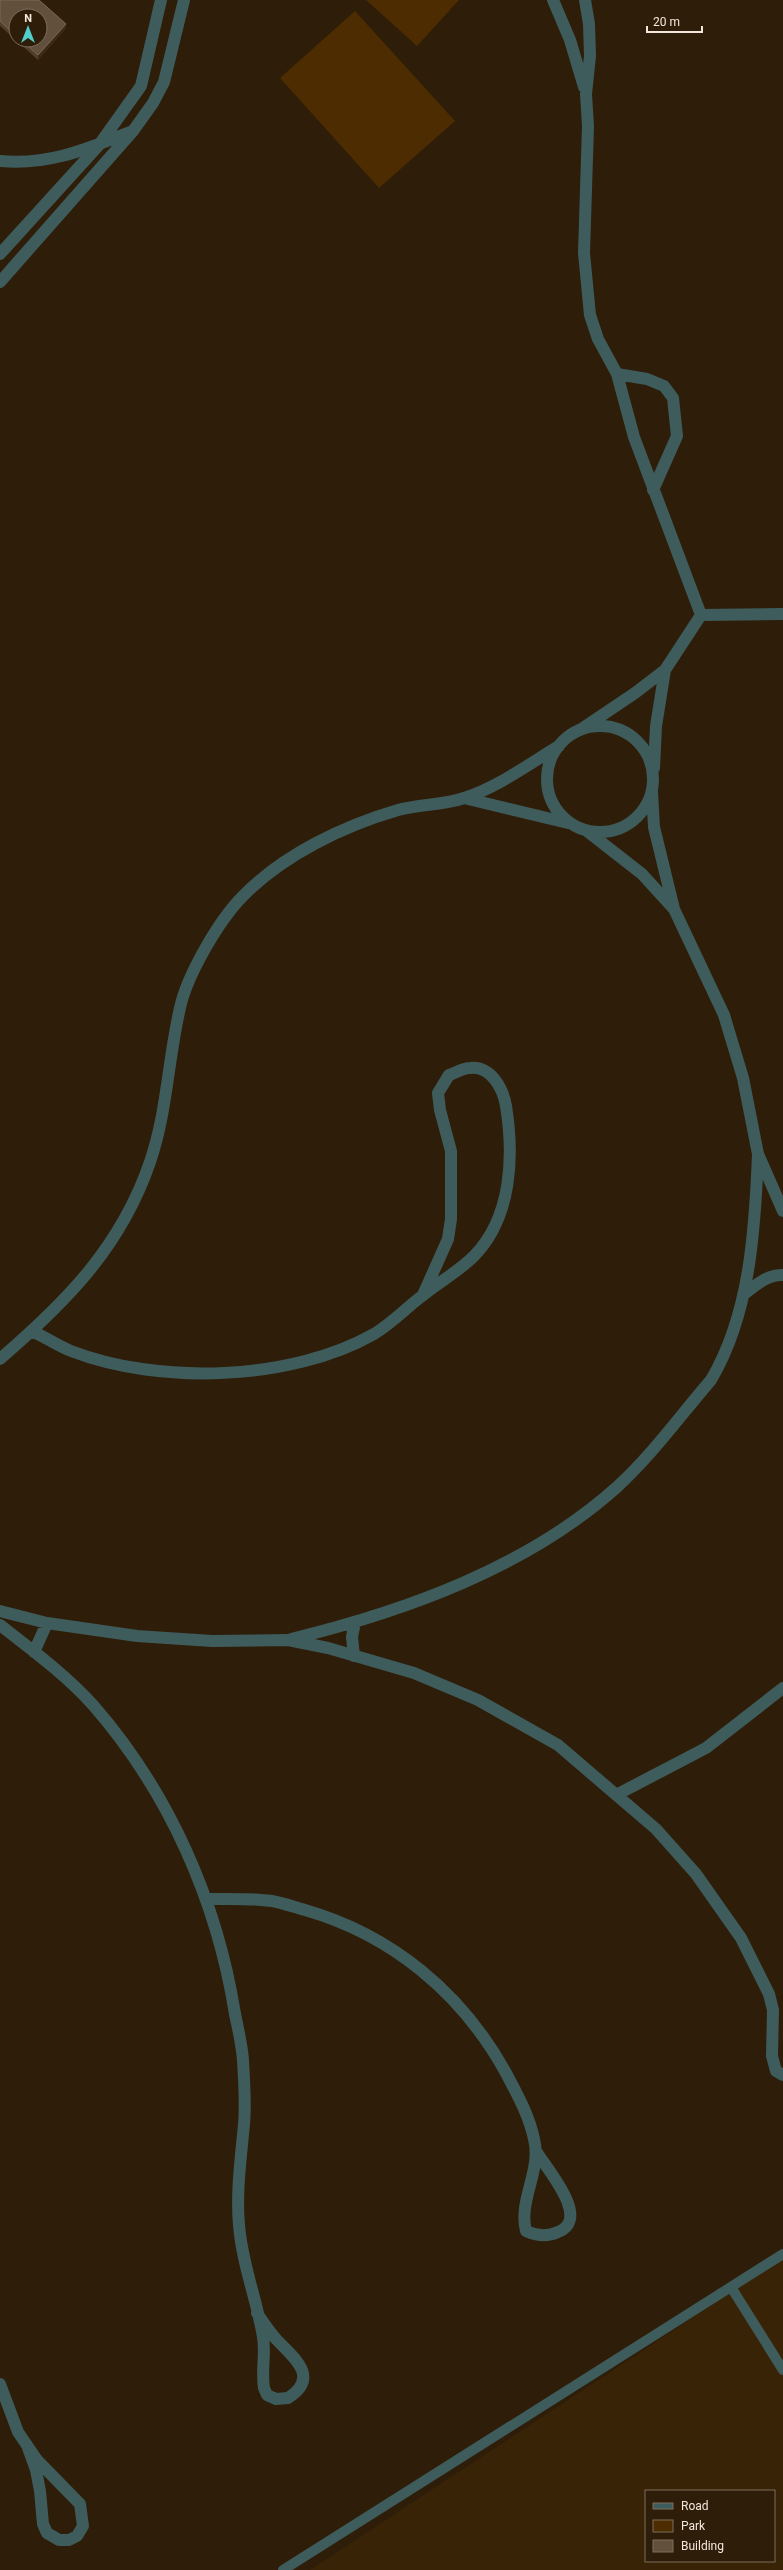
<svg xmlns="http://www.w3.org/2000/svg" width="783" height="2570" font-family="Roboto,sans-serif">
	<rect width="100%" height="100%" fill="#2e1d08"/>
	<!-- built -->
	<path fill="#392307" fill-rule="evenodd" d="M783,2258v312h-473zM646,2491h128v70h-128z"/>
	<!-- green -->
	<path fill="#4c2c00" d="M366,0h93l-42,46z
		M355,11l100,110 -76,67 -99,-110z"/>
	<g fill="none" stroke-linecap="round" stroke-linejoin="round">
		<!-- lane -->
		<path stroke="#3e5c5c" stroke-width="10" d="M731,2287l52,83
			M283,2570l500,-316"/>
		<!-- street -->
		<path stroke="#3e5c5c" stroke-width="12" d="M553,0l17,40 14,47
			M0,161c47,5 87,-12 130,-29
			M0,254l99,-109 42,-59 20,-86
			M0,282l133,-151 20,-28 11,-21 20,-82
			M617,374l30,5 17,7 9,12 4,38 -24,54
			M701,615l82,-1
			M547 779a53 53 0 1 1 106 0a53 53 0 1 1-106 0Z
			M580,730l55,-37 30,-23 36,-55 -67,-178 -17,-63 -19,-35 -8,-24 -6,-62 4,-127 -2,-32 4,-38 -1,-32 -4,-24
			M654,768l2,-42 9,-56
			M652,792l2,35 20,82 50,106 19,63 15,76 25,57
			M464,798l104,25
			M587,831l55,43 31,34
			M743,1295c12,-9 24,-21 40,-20
			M32,1331c13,6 26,15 39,20 88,34 220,30 303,-17 18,-11 32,-26 48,-38 17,-14 36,-24 52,-40 38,-39 40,-100 32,-150 -3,-18 -15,-40 -36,-38 -7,0 -15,5 -21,7l-11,18 2,17 11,41v68l-3,20 -25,56
			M0,1359c66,-57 121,-112 150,-197 17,-49 18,-103 30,-154 7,-33 39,-88 63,-112 40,-41 100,-70 155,-86 22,-6 46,-5 66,-12 34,-11 65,-34 95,-52
			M0,1611l47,12 90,13 75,5 76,-1 40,8 86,25 64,27 80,45 98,84 40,45 45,64 28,56 4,16 -1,46 4,15 7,4
			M0,1625c32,25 66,50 93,80 76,87 124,196 142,309 3,15 7,31 8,46 1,21 3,43 1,64 -3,34 -8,67 -5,101 3,39 18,75 24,112 3,17 -2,34 1,51l3,7 9,4 12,-1c33,-21 5,-41 -12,-59 -7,-8 -13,-17 -19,-26
			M291,1639c115,-28 237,-72 326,-152 34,-31 63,-71 94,-107 39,-66 44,-150 47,-226
			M34,1652l13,-29
			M354,1656l-2,-19 3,-15
			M616,1795l90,-47 77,-60
			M206,1899c22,0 45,-1 66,2 11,2 22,6 33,9 87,25 157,83 201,163 11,21 23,42 28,66 8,32 -16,61 -8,92 11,5 21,6 32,1 34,-13 -12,-64 -22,-81
			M0,2384l18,48 19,28 43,44 3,22 -6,10 -8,4h-10l-12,-7 -4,-9 -3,-33 -4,-21 -9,-25"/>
	</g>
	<!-- wall -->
	<path fill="#503e2a" d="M0,0l66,28 -28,32 -22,-20h24l-24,-24v24l-16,-14z"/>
	<!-- shaded-wall -->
	<path fill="#3b2915" d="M66,24v4l-28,32v-5z"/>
	<!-- building -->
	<path fill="#62503d" stroke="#786856" d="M0,0h39l27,24 -28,31 -17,-15h19v-24h-24v20l-16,-15z"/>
	<!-- legend -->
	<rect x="645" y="2490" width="130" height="72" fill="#2e1d08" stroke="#7d6e5c"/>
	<rect x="653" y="2503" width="20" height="6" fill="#3e5c5c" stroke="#7d6e5c"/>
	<text x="681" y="2510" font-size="12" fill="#f3e7db">Road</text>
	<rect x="653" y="2520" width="20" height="12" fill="#4c2c00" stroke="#7d6e5c"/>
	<text x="681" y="2530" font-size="12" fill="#f3e7db">Park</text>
	<rect x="653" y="2540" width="20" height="12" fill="#62503d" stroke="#7d6e5c"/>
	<text x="681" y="2550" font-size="12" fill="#f3e7db">Building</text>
	<!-- north arrow -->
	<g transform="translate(28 28)"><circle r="19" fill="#2e1d08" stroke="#7d6e5c"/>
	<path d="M0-3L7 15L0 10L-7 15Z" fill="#52cdcc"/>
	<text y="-6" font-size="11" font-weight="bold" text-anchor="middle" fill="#f3e7db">N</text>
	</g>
	<!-- scale -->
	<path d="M647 26v6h55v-6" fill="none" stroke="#f3e7db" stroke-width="2"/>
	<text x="653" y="26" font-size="12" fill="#f3e7db" stroke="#2e1d08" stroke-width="3" paint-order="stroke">20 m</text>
</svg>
